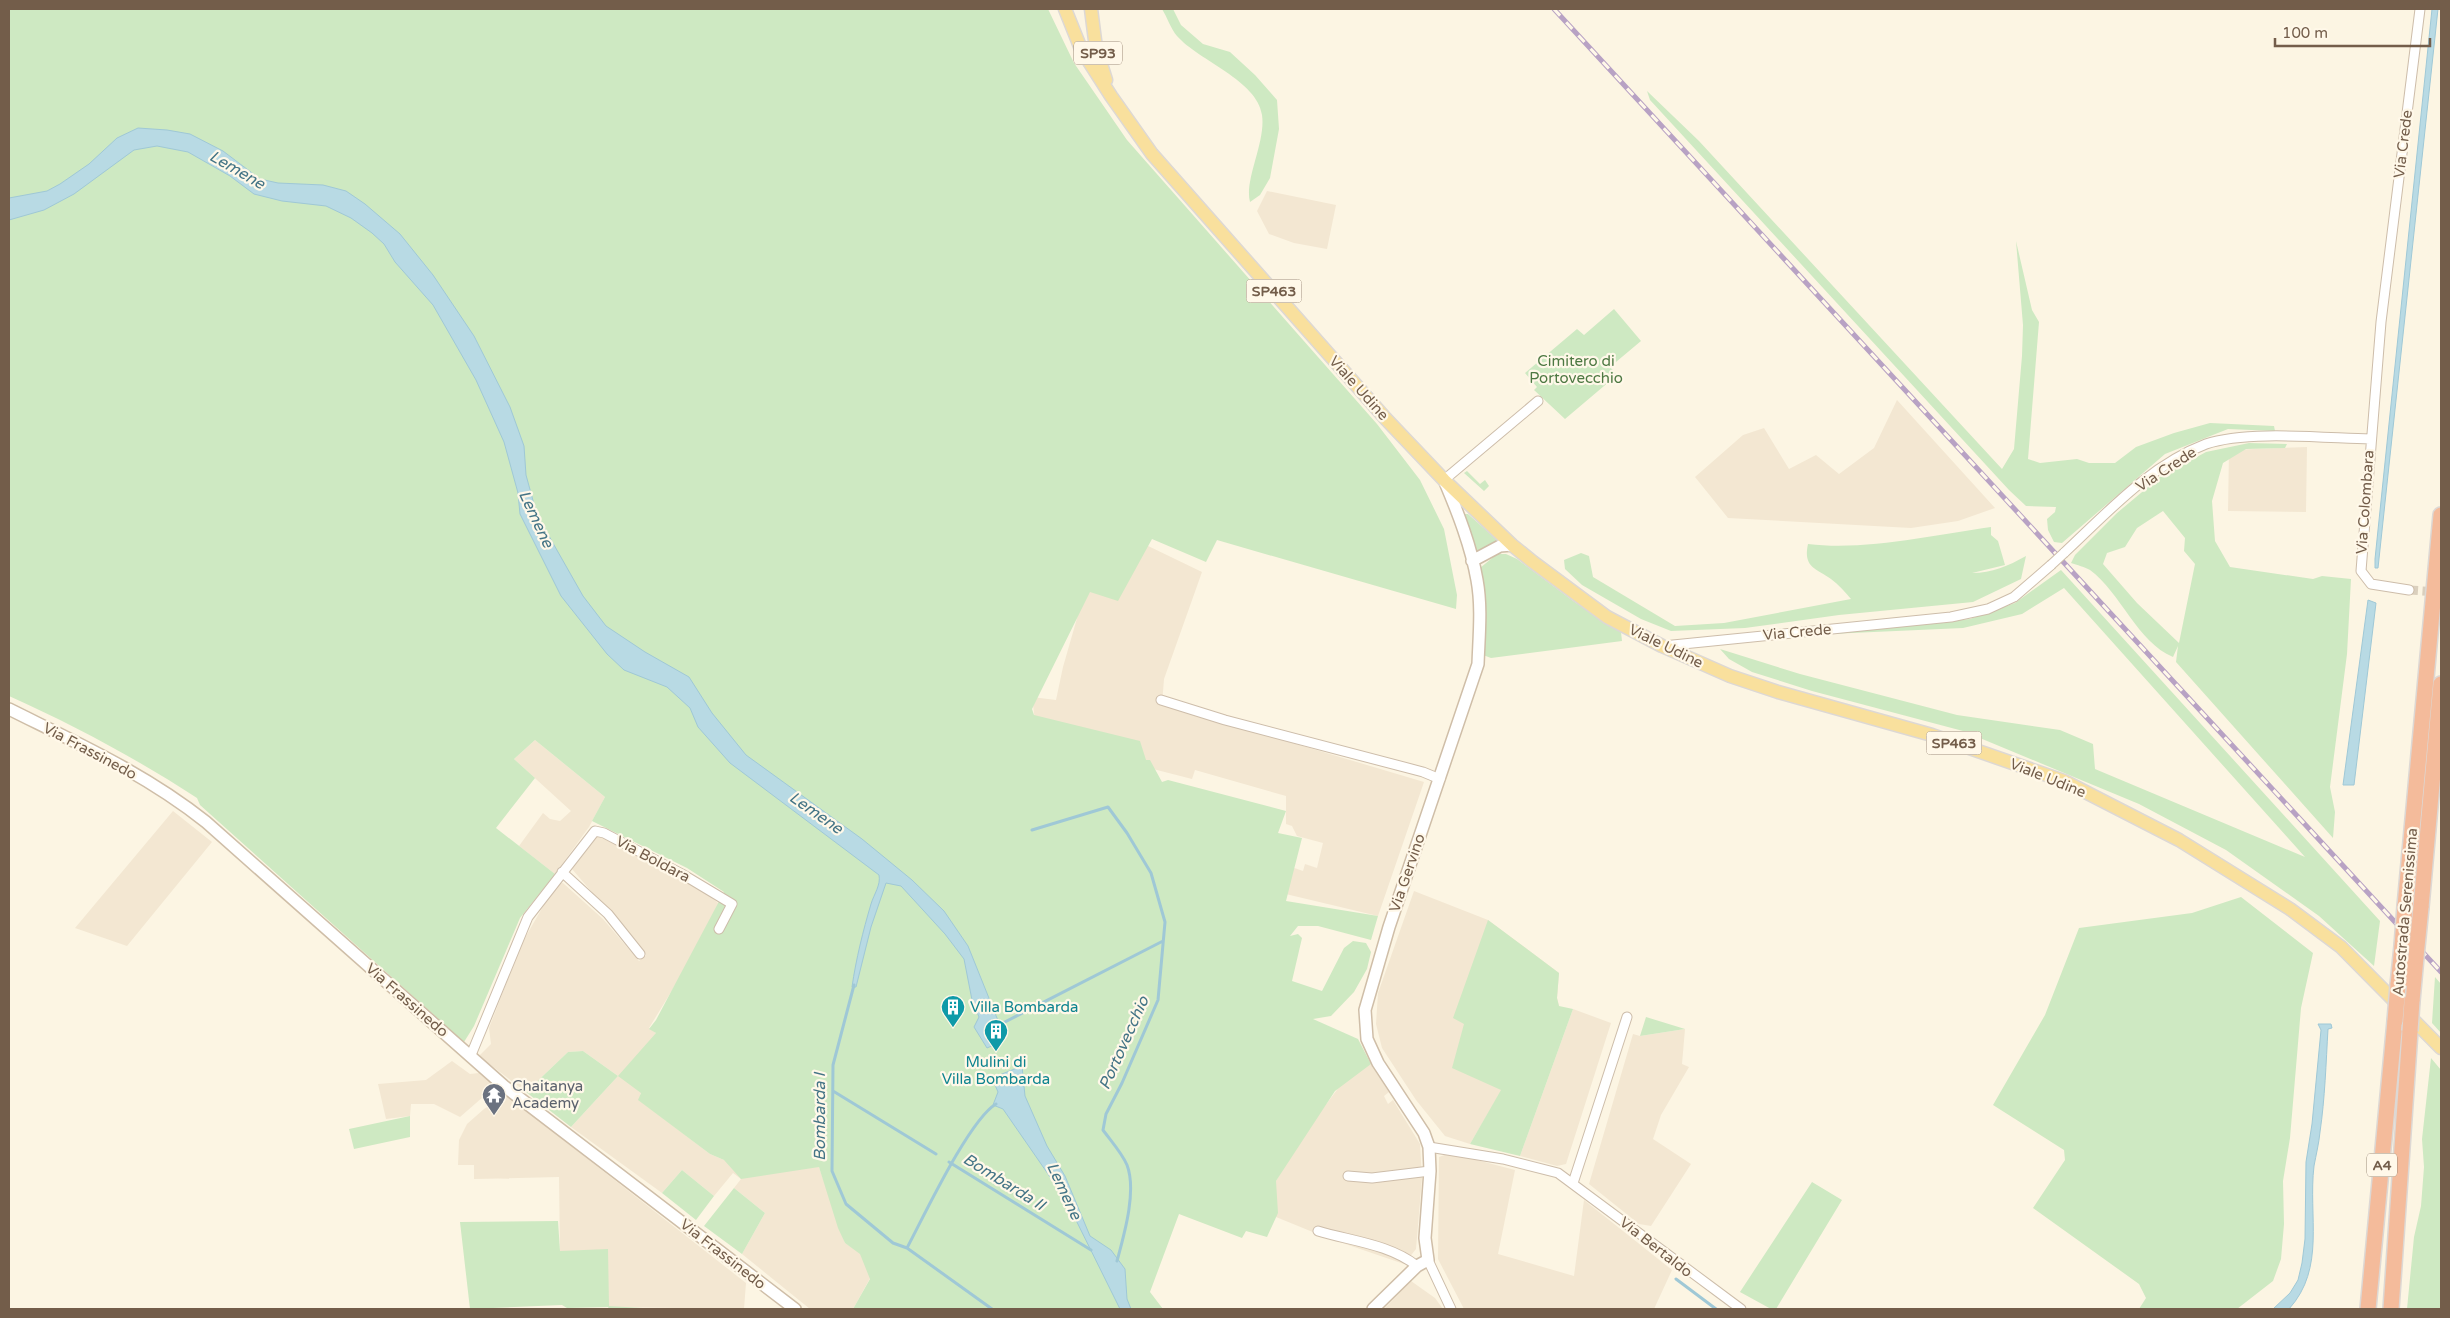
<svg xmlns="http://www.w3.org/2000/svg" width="2450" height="1318" font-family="'Varela Round',sans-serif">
	<rect width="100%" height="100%" fill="#fcf5e3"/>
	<!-- residential -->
	<path fill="#f3e7d2" d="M1267,191l69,14 -9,44 -33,-6 -25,-9 -12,-23z
		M1897,400l98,108 -37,13 -47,7 -183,-10 -33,-41 48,-42 21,-7 25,41 27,-14 23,19 35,-26z
		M2307,447l-1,65 -78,-1 1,-61z
		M1144,544l58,28 -38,107 -2,25 262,78 -46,134 -109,-26 5,-29 29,10 2,-7 12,4 6,-25 -26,-7 -5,-10 -6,-2v-28l-91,-26 -3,9 -35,-9 -120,-33 -5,-40 24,3 7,-33 25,-87z
		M535,740l70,57 -16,30 -34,47 -36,-28 24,-33 7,6 10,2 11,-10 -57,-52z
		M173,811l39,31 -85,104 -52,-18z
		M598,836l97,48 28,23 -74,121 7,5 -17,67 71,54 14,6 95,7 26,76 33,21 -25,45h-43l-68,-55 23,-41 -31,-25 7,-9 -8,-6 -19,23 -32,-26 -20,23 -91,-66 47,-51 -35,-25 -15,1 -42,40 -47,-36 12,-12 -2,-16 33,-85 34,-59 7,-1 40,36 36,42 7,-6 -74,-86z
		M1414,891l74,29 71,53 -2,25 2,8 -32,41 -57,97 -25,-8 -29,-36 -34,-52 -6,-24 2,-31z
		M1573,1009l38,14 -45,141 -9,2 -37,-10z
		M1685,1029l-3,35 7,3 -28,48 -8,24 38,25 -40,62 -12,-2 -50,-40 44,-150 7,2z
		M1365,1056l24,36 -5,4 4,8 5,-4 27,44 2,34 -6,71 -12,15 -79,-27 -49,-20v-36l22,-39 53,-71z
		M452,1061l18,13 9,-1 13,11 -1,6 -31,27 -26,-13h-23l-1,12 -24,3 -8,-35 48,-4z
		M506,1095l240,188 -2,26 -135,-2 -49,-56 -1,-74 -85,2v-14h-16l1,-25 8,-16 17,-15z
		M1450,1153l65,17 -17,84 76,22 10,-76 88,70 -18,39h-190l-26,-50 1,-102z
		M1411,1281l24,17 8,11h-59z"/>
	<!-- green -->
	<path fill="#cee9c2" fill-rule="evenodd" d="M9,9h1039l26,54 53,77 250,284 43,56 24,49 13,66 -1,14 -239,-69 -11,22 -54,-23 -34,62 -28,-9 -58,117 2,6 106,26 6,19h4l12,22 6,-2 118,31 -8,22 24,5 -16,63 92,15 -7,24 -53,-14h-20l-8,10 8,-2 4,4 -10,43 30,10 22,-43 9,-7 13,2 5,9 -4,17 -13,23 -23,24 -18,3 45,20 13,25 -36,27 -59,90 2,32 -11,24 -21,-6 -4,7 -63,-24 -29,78 13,17h-310l17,-30 -10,-25 -15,-11 -7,-15 -19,-61 -78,12 -17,-19 -14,-6 -72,-54 3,-7 -23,-17 -47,51 -45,-35 42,-40 15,-1 35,25 38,-43 -7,-4 7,-9 68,-128 -37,-24 -95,-47 13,-24 -70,-57 -21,19 21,19 -39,50 59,46 -35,44 -46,108 -10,16 -264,-237 -3,-7c-60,-39 -123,-73 -188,-102z
		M1162,9h11l8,16 22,19 27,8 25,23 22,25 2,29 -9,49 -10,17 -10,7c-6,-22 16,-60 12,-87 -5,-35 -63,-54 -85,-79 -6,-7 -10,-19 -15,-27z
		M1647,91l52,50 303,328 12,-20 8,-93 1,-31 -7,-84 16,69 7,12 -11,137 12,4 37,-4 12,4h26l21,-16 38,-14 36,-10 64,3 1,5 -47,-2 -63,25 -103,89 -8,-1 -6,-12 -1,-11 8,-7 1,-5 -30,-1 -17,-16 -359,-390z
		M1614,309l27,32 -31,26 7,8 -52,44 -31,-29 3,-3 -12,-14 52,-44 7,6z
		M2249,443l38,1 -2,4 -39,1 -23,14 -11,38 3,40 15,26 83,12 9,-3 29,3 -4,75 -17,133 5,25 -2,26 -157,-176 2,-16 -5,11c-36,-15 -52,-64 -83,-87 -5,-3 -13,-5 -19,-7l4,-8 42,-42 43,-36 46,-25zM2163,511l22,27 -1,13 11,13 -16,79 -42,-40 -34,-39 4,-11 18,-6 12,-19z
		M1467,471l13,13 5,-4 4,6 -5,5 -20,-18z
		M1465,514h3l29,26 -18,12 -4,-1 -12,-33z
		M1991,527v8l7,6 7,24 -33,8c20,0 36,-7 54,-17l-5,23 -48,23 -134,13 -94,13 -74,3 -30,-12 -59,-34 -17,-16 -1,-9 17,-7 8,3 4,21 82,49 49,-3 127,-24c-5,-6 -12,-14 -20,-20 -16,-11 -28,-12 -23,-35 57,7 126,-9 183,-17z
		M1497,554h9l11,5 59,44 45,29 1,9 -131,17 -8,-3 -3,-87z
		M2061,570l319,351 -6,45 -55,-50 -93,-66 -87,-46 -176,-73 -151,-40 -60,-19 -23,-13 -9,-10 80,25 157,41 103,15 33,14 2,25 210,88 -241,-269 -42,26 -59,14 -134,6 141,-15 45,-16z
		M2241,897l72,56 -12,55 -11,130 -7,43 1,43 -3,35 -8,22 -36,28h-98l7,-11 -7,-14 -106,-76 32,-48 -1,-10 -71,-45 52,-90 34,-87 113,-15z
		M1488,920l71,53 -2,25 2,8 14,3 -53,147 -50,-12 31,-54 -49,-22 12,-44 -11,-6z
		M2435,977l6,7v49l-9,-10z
		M1646,1017l39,12 -45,7z
		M2431,1058l10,12v239h-34l7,-72 7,-31 3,-39 -2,-28z
		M410,1116v21l-56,12 -5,-20z
		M682,1170l32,26 -18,24 -34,-27z
		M1812,1182l30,18 -66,109h-5l-31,-17z
		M734,1188l31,25 -23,41 -38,-28z
		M558,1221l2,30 48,-2 1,57 50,3h-50l-1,-2 -41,1 -5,-3 -92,4 -10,-87z"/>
	<!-- water -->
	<path fill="#b8dae4" stroke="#9fc8d6" d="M2432,9h6l-60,559h-3v-9z
		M138,128l29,2 23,4 33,17 37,28 18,4 45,2 23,6 19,13 35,30 33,41 41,61 36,71 14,39 2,29 11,40 46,81 23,30 39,26 44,25 23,36 34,42 116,84 50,41 32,31 24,35 35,87 -3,2 3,6 -16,7 -13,-21 5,-10 -7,-17 -8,-41 -19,-25 -44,-48 -15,-3 -15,44 -15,60h-4c4,-28 11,-56 19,-83 3,-10 10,-19 8,-29l-149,-112 -32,-36 -8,-19 -23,-21 -43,-17 -17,-16 -46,-58 -41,-82 -2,-21 -14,-51 -28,-62 -43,-75 -38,-43 -11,-18 -12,-11 -21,-15 -25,-12 -44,-5 -28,-7 -24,-18 -42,-24 -31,-6 -23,4 -60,44 -30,16 -35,10v-22l38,-7 13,-7 29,-20 28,-26z
		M2368,600l8,3 -22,182h-11z
		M2318,1024h13l1,4 -4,1c-2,34 -3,69 -8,103 -1,11 -4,23 -6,34 -6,50 12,102 -25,143h-16l17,-16 8,-13 4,-17 3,-24 1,-77 6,-38 9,-94z
		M1022,1066l3,30 22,50 18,30 25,60 21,14 14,19 2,30 4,10h-11l-54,-109 -63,-91 -10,-4 5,-13 -6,-14z"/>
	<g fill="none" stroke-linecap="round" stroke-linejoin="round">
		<!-- stream -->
		<path stroke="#9fc8d6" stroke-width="3" d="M1032,830l76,-23 19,26 24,40 14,49 -7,78 -36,83 -16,31 -3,16c8,11 19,23 24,35 10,26 -3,70 -10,96
			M854,985l-21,80 -1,106 14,33 47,39 14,5c17,-32 62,-128 89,-144
			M997,1026l166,-85
			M833,1091l103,63
			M949,1162l142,88
			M907,1248l85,61
			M1676,1279l40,30"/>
		<!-- street-tunnel -->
		<path stroke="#dacfbd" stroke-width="9" stroke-dasharray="9 4.5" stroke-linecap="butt" d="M2409,590l30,2"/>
		<!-- street casing -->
		<g stroke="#cdbdaa" stroke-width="11">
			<path id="street" d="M1444,480l94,-79
				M2064,553c43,-40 86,-88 142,-109 40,-14 120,-6 164,-5
				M2409,590l-38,-6 -10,-13 20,-249 39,-313
				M1663,646l288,-29 37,-8 26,-12 37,-32
				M1161,700l64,20 198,52 17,7
				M562,872l46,42 32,40
				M471,1055l57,-138 67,-86 9,2 78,41 50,30 -13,25
				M1429,1147l74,12 55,14 183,136
				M1348,1176l24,2 58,-7
				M1573,1183l54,-166
				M1318,1231c33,10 71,13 99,35
				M1428,1260l23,49"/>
		</g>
		<!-- secondary casing -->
		<g stroke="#cfbea8" stroke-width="14">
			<path id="secondary" d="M1472,561l28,-15 12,-1
				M9,709c68,34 137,65 197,113l298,264 291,223
				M1373,1309l44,-43 11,-6 -3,-22 5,-67 -1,-24 -5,-14 -46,-70 -11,-24 -2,-29 24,-83 89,-263c1,-28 4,-57 -1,-84 -6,-34 -19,-67 -32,-98"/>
		</g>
		<!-- primary casing -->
		<g stroke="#ddd8d4" stroke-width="15">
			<path id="primary" d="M1065,9l16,40 30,47 41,58 234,265 58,61 68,65 21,17 74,55 55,29 68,30 48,16 154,43 132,46 115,59 111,69 51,38 100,101
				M1091,9l5,39 10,32"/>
		</g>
		<!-- highway casing -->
		<g stroke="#ddd8d4" stroke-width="18">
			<path id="highway" d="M2405,906l36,-391
				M2421,907l20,-223
				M2398,985l4,-39
				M2412,1001l4,-44
				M2368,1309l27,-288
				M2391,1309l19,-278"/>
		</g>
		<!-- street -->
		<use href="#street" stroke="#fff" stroke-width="9"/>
		<!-- secondary -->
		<use href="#secondary" stroke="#fff" stroke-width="11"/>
		<!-- primary -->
		<use href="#primary" stroke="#f9e09d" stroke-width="12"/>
		<!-- highway -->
		<use href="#highway" stroke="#f4bb9b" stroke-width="15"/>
		<!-- rail casing -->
		<g stroke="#b8a2c4" stroke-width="5">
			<path id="rail" d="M1554,9l887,963"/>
		</g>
		<!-- rail -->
		<use href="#rail" stroke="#fff8e9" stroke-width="3" stroke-dasharray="9" stroke-linecap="butt"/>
		<!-- street-bridge casing -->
		<g stroke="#cdbdaa" stroke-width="11" stroke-linecap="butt">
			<path id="street-bridge" d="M2051,565l13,-12"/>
		</g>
		<!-- highway-bridge casing -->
		<g stroke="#ddd8d4" stroke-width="18" stroke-linecap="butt">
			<path id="highway-bridge" d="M2402,946l3,-40
				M2416,957l5,-50
				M2395,1021l3,-36
				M2410,1031l2,-30"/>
		</g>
		<!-- street-bridge -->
		<use href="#street-bridge" stroke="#fff" stroke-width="9"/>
		<!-- highway-bridge -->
		<use href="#highway-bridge" stroke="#f4bb9b" stroke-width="15"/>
	</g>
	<!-- icons -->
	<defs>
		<g id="building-pin" transform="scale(1.25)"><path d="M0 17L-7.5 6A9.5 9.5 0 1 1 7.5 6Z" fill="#0f9aa8" stroke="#fff8e9"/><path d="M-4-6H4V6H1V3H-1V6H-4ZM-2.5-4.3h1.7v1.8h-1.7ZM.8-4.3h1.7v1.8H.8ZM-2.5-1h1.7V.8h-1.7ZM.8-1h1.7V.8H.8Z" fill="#fff"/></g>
		<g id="temple-pin" transform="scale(1.25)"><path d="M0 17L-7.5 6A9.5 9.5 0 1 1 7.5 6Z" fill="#6b7280" stroke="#fff8e9"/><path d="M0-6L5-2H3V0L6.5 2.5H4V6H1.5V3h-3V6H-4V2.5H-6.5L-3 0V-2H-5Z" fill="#fff"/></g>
	</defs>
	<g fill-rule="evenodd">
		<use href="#building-pin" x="953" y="1007"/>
		<use href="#building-pin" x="996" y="1031"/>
		<use href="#temple-pin" x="494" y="1095"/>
	</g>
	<g text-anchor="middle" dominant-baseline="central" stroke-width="4.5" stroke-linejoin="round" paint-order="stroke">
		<!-- shield labels -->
		<g fill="#fff8e9" stroke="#9d8c7a" stroke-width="1">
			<rect x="1074" y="41.5" width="48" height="23" rx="4"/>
			<rect x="1246.5" y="279.5" width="55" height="23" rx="4"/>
			<rect x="1926.5" y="731.5" width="55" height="23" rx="4"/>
			<rect x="2367" y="1153.5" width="30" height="23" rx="4"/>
		</g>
		<g font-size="14" font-weight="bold" fill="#735d4a">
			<text x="1098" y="53">SP93</text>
			<text x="1274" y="291">SP463</text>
			<text x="1954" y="743">SP463</text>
			<text x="2382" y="1165">A4</text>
		</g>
		<!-- street labels -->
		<g font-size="15" fill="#735d4a" stroke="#fff8e9">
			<text transform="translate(2403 144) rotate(-83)">Via Crede</text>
			<text transform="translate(1359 388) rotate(48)">Viale Udine</text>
			<text transform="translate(2166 469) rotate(-33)">Via Crede</text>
			<text transform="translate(2365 502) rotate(-86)">Via Colombara</text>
			<text transform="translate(1797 632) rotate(-5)">Via Crede</text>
			<text transform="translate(1666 646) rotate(26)">Viale Udine</text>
			<text transform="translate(90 751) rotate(28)">Via Frassinedo</text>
			<text transform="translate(2048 778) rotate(22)">Viale Udine</text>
			<text transform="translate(653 859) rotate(28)">Via Boldara</text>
			<text transform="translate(1407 873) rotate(-71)">Via Gervino</text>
			<text transform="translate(2405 912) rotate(-85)">Autostrada Serenissima</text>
			<text transform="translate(407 1000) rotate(41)">Via Frassinedo</text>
			<text transform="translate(1656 1247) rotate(38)">Via Bertaldo</text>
			<text transform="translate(723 1254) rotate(38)">Via Frassinedo</text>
		</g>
		<!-- park labels -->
		<g font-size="15" fill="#4d7842" stroke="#fff8e9">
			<text x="1576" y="361">Cimitero di<tspan x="1576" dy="17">Portovecchio</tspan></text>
		</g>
		<!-- culture labels -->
		<g font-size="15" fill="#0d838f" stroke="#fff8e9" text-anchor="start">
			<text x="970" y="1007">Villa Bombarda</text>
			<text x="996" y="1062" text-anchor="middle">Mulini di<tspan x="996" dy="17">Villa Bombarda</tspan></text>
		</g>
		<!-- worship labels -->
		<g font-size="15" fill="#5b616d" stroke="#fff8e9" text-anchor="start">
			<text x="512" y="1086">Chaitanya<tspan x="512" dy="17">Academy</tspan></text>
		</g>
		<!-- water labels -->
		<g font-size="16" font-style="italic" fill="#447486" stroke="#fff8e9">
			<text transform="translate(237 170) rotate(30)">Lemene</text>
			<text transform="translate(536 519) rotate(65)">Lemene</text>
			<text transform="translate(816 813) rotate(35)">Lemene</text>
			<text transform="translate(1124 1043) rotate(-66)">Portovecchio</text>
			<text transform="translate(820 1117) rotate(-90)">Bombarda I</text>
			<text transform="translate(1004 1182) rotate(32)">Bombarda II</text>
			<text transform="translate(1064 1191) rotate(65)">Lemene</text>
		</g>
	</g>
	<!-- border -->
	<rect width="2450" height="1318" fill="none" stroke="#735d4a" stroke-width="20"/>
	<!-- scale -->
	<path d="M2275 38v8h155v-8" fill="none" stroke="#735d4a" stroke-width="2.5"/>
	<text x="2282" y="38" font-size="15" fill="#735d4a" stroke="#fff8e9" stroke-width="4" paint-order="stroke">100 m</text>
</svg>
